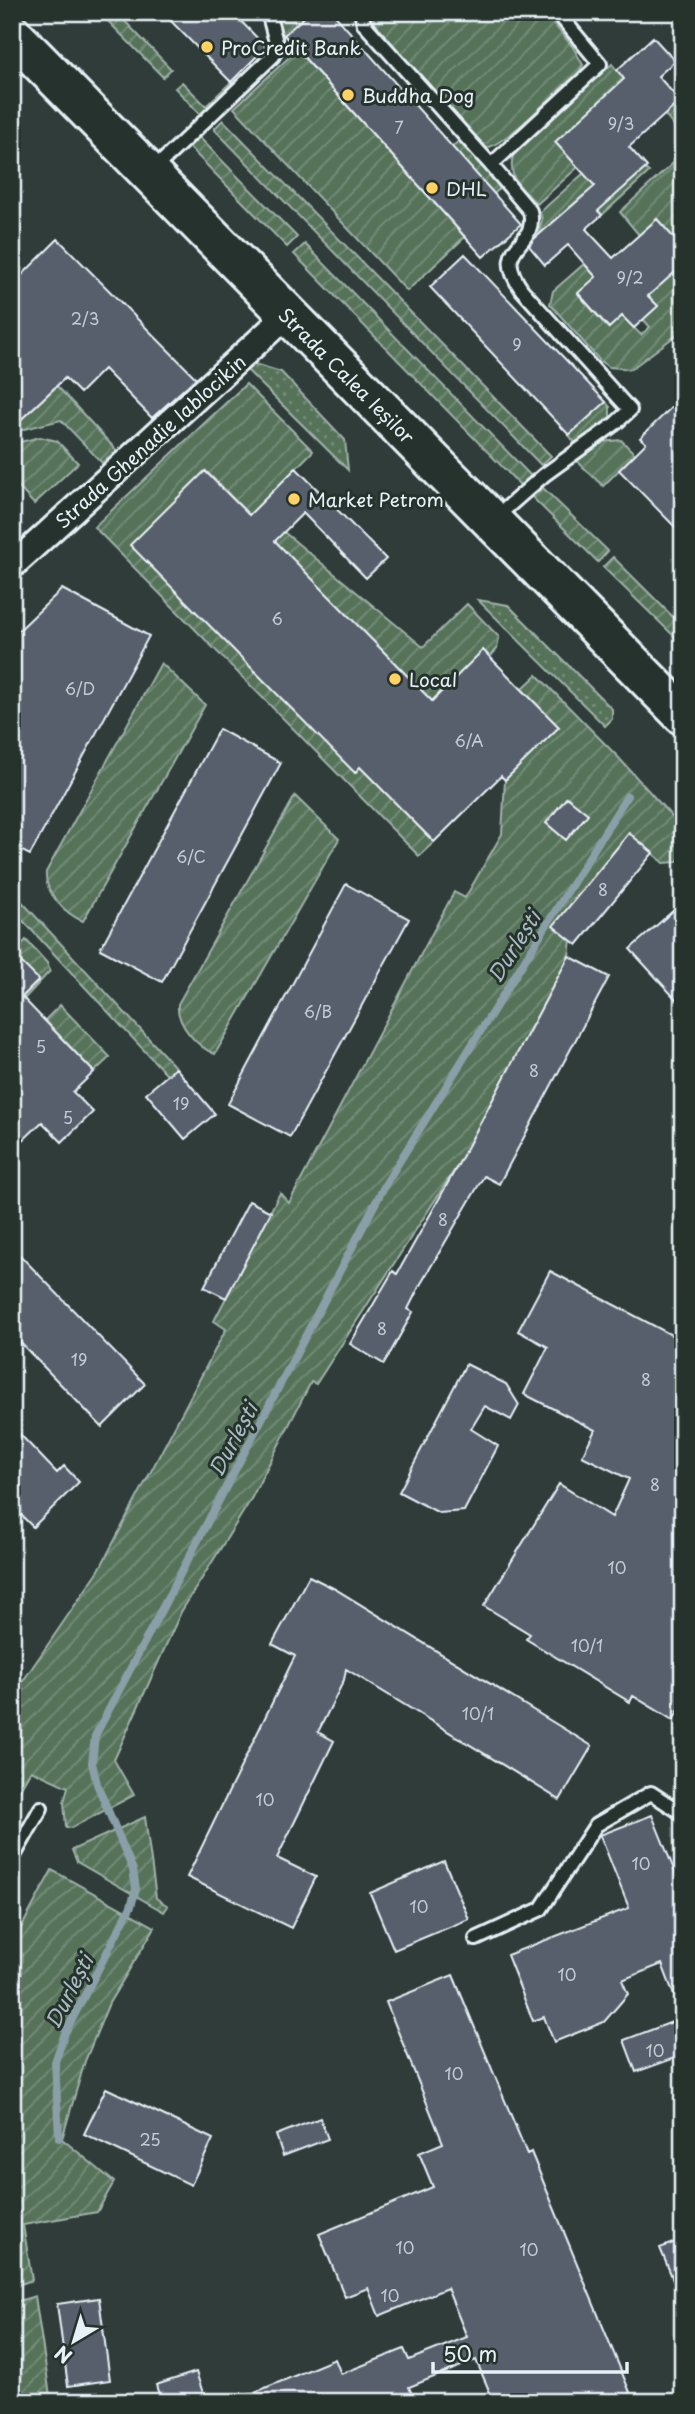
<svg xmlns="http://www.w3.org/2000/svg" width="695" height="2414" font-family="'Playpen Sans',sans-serif">
	<defs>
		<pattern id="grass-dots" width="8" height="8" patternUnits="userSpaceOnUse" patternTransform="scale(1.75)"><rect width="8" height="8" fill="#56735a"/><path d="M2 2h.1M6 6h.1" fill="none" stroke="#768e7b" stroke-width="1.8" stroke-linecap="round"/></pattern>
		<pattern id="garden-furrows" width="10" height="10" patternUnits="userSpaceOnUse" patternTransform="scale(1.75)"><rect width="10" height="10" fill="#56735a"/><path d="M-1 1l2-2M0 10L10 0M9 11l2-2" fill="none" stroke="#768e7b"/></pattern>
	</defs>
	<rect width="100%" height="100%" fill="#303c3a"/>
	<filter id="ink" filterUnits="userSpaceOnUse"><feTurbulence type="fractalNoise" baseFrequency=".0143" numOctaves="2"/><feDisplacementMap in="SourceGraphic" scale="14" xChannelSelector="R" yChannelSelector="G"/><feConvolveMatrix kernelMatrix="1 2 1 2 8 2 1 2 1" color-interpolation-filters="sRGB"/></filter>
	<g filter="url(#ink)">
		<!-- grass -->
		<path fill="url(#grass-dots)" stroke="#9fb2a9" stroke-width="2" d="M254,364l27,8 64,68 3,30 -103,-102z
			M478,600l30,5 104,104v10l-7,7z"/>
		<!-- garden -->
		<path fill="url(#garden-furrows)" stroke="#9fb2a9" stroke-width="2" d="M99,12h17l55,57 -8,8z
			M282,12h28l-26,23 -12,-14z
			M374,12h170l29,35 10,18 -5,8c-17,15 -73,72 -92,75l-107,-118 -6,-12z
			M297,50l168,187 -58,54 -173,-183z
			M612,64l12,15 -69,63 23,25 -41,37c-17,-18 -31,-25 -23,-53z
			M182,82l24,24 25,-24 2,3 -32,30 -26,-27z
			M683,99v39l-18,-23z
			M223,120l328,336 -10,9 -327,-336z
			M199,137l98,100 -10,10 -98,-100z
			M461,139l41,47 -8,8 -42,-47z
			M683,154v94l-26,-29 -18,16 -19,-23z
			M645,169l4,3 -47,43 -18,-20 -46,40 4,-15 -2,-8 44,-39 25,28z
			M305,244l227,233 -10,10 -228,-233z
			M584,264l12,13 -18,17 30,34 14,-12 19,19 9,-8 -7,-8 15,-13 -10,-10 35,-31v65l-52,39 -22,-2 -9,-6 -50,-57 3,-13z
			M246,384l67,67 -57,58 167,138 44,-43 32,33 -2,12 -7,8 -7,-6 -51,50 -226,-230 -75,74 224,227 5,-5 74,75 -15,14 -325,-329z
			M57,386l60,65 -15,12 -41,-43 -49,12v-4z
			M606,402l4,5v10l-33,29 -8,-11z
			M40,437l17,4 21,22 -44,41 -22,-24v-36z
			M621,440l14,14 -32,32 -26,-25 24,-19z
			M542,487l66,64 -10,11 -66,-65z
			M613,557l70,70v18l-80,-78z
			M161,663l44,42 -122,216c-18,-7 -39,-29 -37,-49z
			M537,675l81,82 65,72v27l-7,6 -12,1 -35,-29 -75,92 17,14 -2,16 -110,207 -143,221 -5,-2 -61,119 -69,111 -67,148 20,35 -63,33 -5,-1 -2,-25 4,-15 -37,-17 -19,33v-106l87,-127 127,-241 -12,-8 66,-128 9,10 165,-311 11,6 37,-64 3,-54 54,-53 -37,-38z
			M295,796l44,43 -124,215c-18,-7 -39,-30 -37,-50z
			M12,891l164,177 -9,7 -155,-166z
			M26,940l21,23 3,8 -26,28 -2,-2 -9,-43z
			M60,1005l50,52 -16,15 -49,-52z
			M145,1817l11,81 12,8 -4,6 -87,-50 -5,-12z
			M52,1870l103,57 -46,76 -24,58 -23,78 52,43 -17,30 -74,13 9,55 -20,7v-342z
			M35,2296l16,106h-39v-99z"/>
		<g fill="none" stroke-linecap="round" stroke-linejoin="round">
			<!-- stream -->
			<path stroke="#8a9fa8" stroke-width="8" d="M59,2138l-4,-76 10,-29 66,-127 5,-17 -3,-19 -36,-86 -5,-21 3,-27 291,-553 241,-387"/>
		</g>
		<!-- building -->
		<path fill="#585e6c" stroke="#e8f1f8" stroke-width="2" d="M162,12h70l34,35 -35,35z
			M310,12h22l189,212 -38,33 -199,-222z
			M653,37l22,24 -17,15 22,25 -51,46 18,20 -49,44 4,4 -16,14 27,29 44,-39 26,29v17l-35,31 10,10 -24,22 -12,-12 -13,12 -31,-35 18,-16 -28,-32 -23,20 -16,-19 5,-7 61,-53 -40,-44 69,-63 -7,-9z
			M58,239l138,139 -44,40 -48,-49 -24,24 -15,-15 -53,50v-143z
			M465,254l141,148 -37,33 -139,-148z
			M683,396v139l-64,-65 27,-27 -6,-5z
			M296,468l90,91 -20,19 -63,-65 -28,28 157,160 51,-51 76,77 -54,53 -4,-4 -67,66 -74,-75 -5,6 -225,-228 75,-74 44,44z
			M62,589l87,47 -119,219 -18,-9v-209z
			M219,729l62,34 -119,219 -62,-33z
			M567,797l21,17 -22,26 -20,-17z
			M629,833l24,20 -76,92 -24,-19z
			M346,884l63,35 -119,218 -62,-33z
			M683,902v105l-53,-58z
			M12,953l27,27 -17,17 72,75 -21,20 20,20 -31,30 -20,-20 -30,29z
			M569,956l40,21 -110,207 -15,-8 -65,111 -11,22 5,3 -29,52 -34,-20 43,-73 4,3 62,-111z
			M176,1068l39,46 -30,25 -39,-46z
			M249,1201l22,11 -45,86 -22,-11z
			M12,1247l133,137 -43,43 -90,-93z
			M550,1271l133,70v362l-10,17 -40,-24 -3,6 -104,-63 4,-5 -46,-28 75,-122 53,33 17,-38 -47,-23 13,-26 -71,-36 24,-47 -30,-16z
			M466,1364l40,20 13,21 -8,15 -26,-14 -14,23 27,17 -34,65 -25,2 -40,-21z
			M12,1426l45,47 7,-7 15,16 -46,45 -21,-21z
			M309,1576l26,13 257,157 -32,54 -214,-131 -2,11 -26,52 16,9 -57,117 39,19 -25,51 -104,-51 108,-221 -23,-12z
			M652,1815l31,77v120l-2,1 -19,-49 -40,16 6,14 -24,28 -50,20 -10,-25 -11,4 -26,-66 122,-47 -29,-73z
			M444,1861l25,58 -75,31 -24,-57z
			M453,1975l74,179 4,-2 103,250h-140l-18,-42 -67,27 6,15h-184l104,-43 6,15 63,-25 5,11 58,-23 -20,-49 -68,28 -11,-28 -23,9 -26,-63 114,-47 -14,-34 24,-10 -57,-141z
			M683,2018v37l-47,17 -12,-32z
			M106,2088l107,51 -22,46 -107,-51z
			M320,2118l8,21 -45,17 -7,-21z
			M683,2239v62h-1l-22,-53z
			M99,2298l11,82 -42,6 -11,-82z
			M196,2372l10,30h-45l-5,-17z"/>
		<g fill="none" stroke-linecap="round" stroke-linejoin="round">
			<!-- service casing -->
			<g stroke="#e8f1f8" stroke-width="18">
				<path id="service" d="M361,12l3,12 127,141
					M152,171l121,-115 4,-10 -9,-34
					M494,519l50,-44 72,-52 14,-13 -108,-120c-33,-46 17,-42 8,-79l-39,-46 109,-101 -43,-52
					M12,1859l29,-51
					M476,1939l65,-30 55,-84 55,-32 32,21"/>
			</g>
			<!-- minor casing -->
			<g stroke="#e8f1f8" stroke-width="30">
				<path id="minor" d="M12,566l275,-251"/>
			</g>
			<!-- primary casing -->
			<g stroke="#e8f1f8" stroke-width="44">
				<path id="primary" d="M12,34l671,681"/>
			</g>
			<!-- service -->
			<use href="#service" stroke="#26332d" stroke-width="12"/>
			<!-- minor -->
			<use href="#minor" stroke="#26332d" stroke-width="24"/>
			<!-- primary -->
			<use href="#primary" stroke="#26332d" stroke-width="38"/>
		</g>
	</g>
	<!-- markers -->
	<g fill="#ffd166" stroke="#26332d" stroke-width="2.5">
		<circle cx="207" cy="47" r="7"/>
		<circle cx="348" cy="95" r="7"/>
		<circle cx="432" cy="188" r="7"/>
		<circle cx="294" cy="499" r="7"/>
		<circle cx="395" cy="679" r="7"/>
	</g>
	<g text-anchor="middle" dominant-baseline="central" stroke-width="6" stroke-linejoin="round" paint-order="stroke">
		<!-- number labels -->
		<g font-size="16" fill="#c4ccd5">
			<text x="621" y="123">9/3</text>
			<text x="399" y="127">7</text>
			<text x="630" y="277">9/2</text>
			<text x="85" y="318">2/3</text>
			<text x="517" y="344">9</text>
			<text x="277" y="618">6</text>
			<text x="80" y="688">6/D</text>
			<text x="469" y="740">6/A</text>
			<text x="191" y="856">6/C</text>
			<text x="603" y="889">8</text>
			<text x="318" y="1011">6/B</text>
			<text x="41" y="1046">5</text>
			<text x="534" y="1070">8</text>
			<text x="181" y="1103">19</text>
			<text x="68" y="1117">5</text>
			<text x="443" y="1219">8</text>
			<text x="382" y="1328">8</text>
			<text x="79" y="1359">19</text>
			<text x="646" y="1379">8</text>
			<text x="655" y="1484">8</text>
			<text x="617" y="1567">10</text>
			<text x="587" y="1645">10/1</text>
			<text x="478" y="1713">10/1</text>
			<text x="265" y="1799">10</text>
			<text x="641" y="1863">10</text>
			<text x="419" y="1906">10</text>
			<text x="567" y="1974">10</text>
			<text x="655" y="2050">10</text>
			<text x="454" y="2073">10</text>
			<text x="150" y="2139">25</text>
			<text x="405" y="2247">10</text>
			<text x="529" y="2249">10</text>
			<text x="390" y="2295">10</text>
		</g>
		<!-- poi labels -->
		<g font-size="19" fill="#e8f1f8" stroke="#26332d" text-anchor="start">
			<text x="221" y="47">ProCredit Bank</text>
			<text x="362" y="95">Buddha Dog</text>
			<text x="446" y="188">DHL</text>
			<text x="308" y="499">Market Petrom</text>
			<text x="409" y="679">Local</text>
		</g>
		<!-- street labels -->
		<g font-size="19" fill="#e8f1f8" stroke="#26332d">
			<text transform="translate(347 375) rotate(45)">Strada Calea Ieșilor</text>
			<text transform="translate(150 441) rotate(-42)">Strada Ghenadie Iablocikin</text>
		</g>
		<!-- water labels -->
		<g font-size="21" font-style="italic" fill="#aabbc2" stroke="#26332d">
			<text transform="translate(513 946) rotate(-58)">Durlești</text>
			<text transform="translate(232 1439) rotate(-62)">Durlești</text>
			<text transform="translate(68 1991) rotate(-63)">Durlești</text>
		</g>
	</g>
	<!-- margin -->
	<rect width="695" height="2414" fill="none" stroke="#26332d" stroke-width="42"/>
	<rect x="21" y="21" width="653" height="2372" fill="none" stroke="#e8f1f8" stroke-width="2.5" filter="url(#ink)"/>
	<!-- north arrow -->
	<g transform="translate(74 2341) rotate(218)" stroke="#26332d" stroke-width="5" paint-order="stroke">
	<path d="M0-5L12 26L0 18L-12 26Z" fill="#e8f1f8"/>
	<text y="-10" font-size="19" font-weight="bold" text-anchor="middle" fill="#e8f1f8">N</text>
	</g>
	<!-- scale -->
	<path d="M433 2362v10h194v-10" fill="none" stroke="#e8f1f8" stroke-width="3.5"/>
	<text x="443" y="2362" font-size="21" fill="#e8f1f8" stroke="#26332d" stroke-width="5" paint-order="stroke">50 m</text>
</svg>
